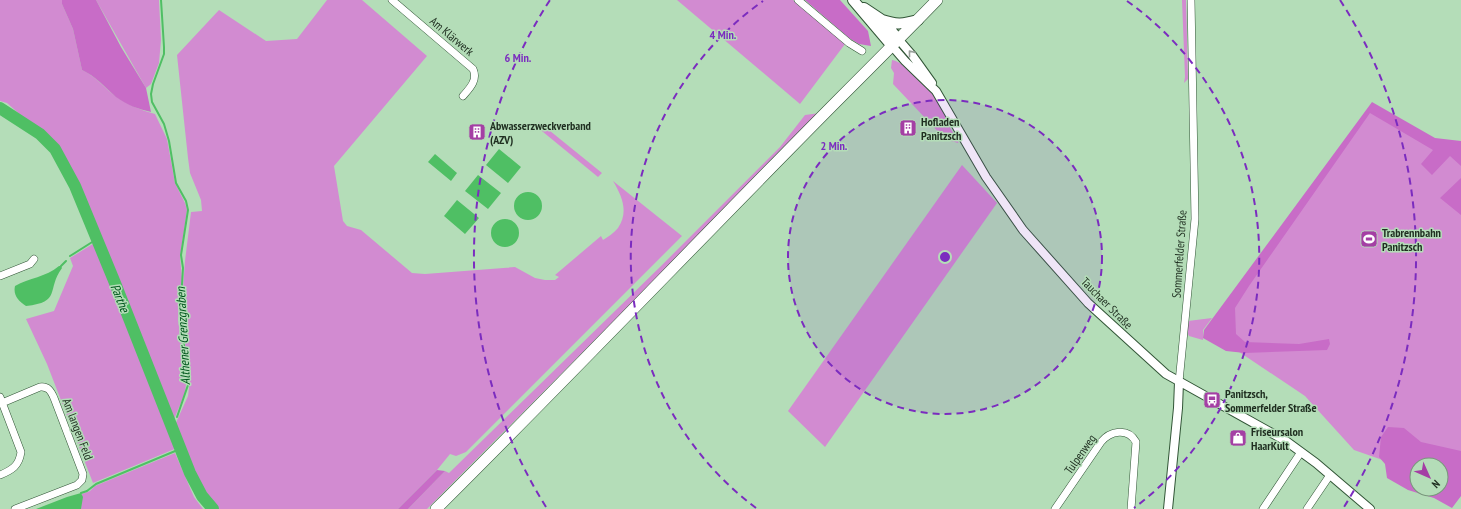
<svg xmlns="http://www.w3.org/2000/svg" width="1461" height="509" font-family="'PT Sans Narrow',sans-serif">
	<rect width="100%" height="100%" fill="#b4ddb8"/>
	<!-- green -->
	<path fill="#d28bd1" d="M0,0h62v4l11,25 9,41c14,6 23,19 36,28 12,8 23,12 37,16l12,25 8,44 10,20 2,7 -7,47 2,21 -4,42 9,56 -2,17 -13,31 -77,-202 -18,-41 -25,-38 -45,-40 -7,-2z
		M96,0h63l2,40 -2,23 -8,21 -5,4z
		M327,0h35l65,56 -93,110 9,55 4,5 14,4 51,43 13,1 90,-7 20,11 10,2h10l4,-3 -4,-2 46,-39 2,4c5,-3 11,-7 15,-12 11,-16 4,-32 -5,-47l69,55 -216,216 -10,4 -6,-2 -13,16 -39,39h-182l-13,-15 -29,-67 14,-31 2,-17 -9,-63 4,-55 6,-49 11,-1 -1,-11 -11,-27 -2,-15 -11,-103 42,-45 47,31 31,-2z
		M677,0h116l52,44 -45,60z
		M1182,0h4l2,79 -4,4 1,-6z
		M892,60c16,3 40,31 48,44 6,13 9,26 19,36l-1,3 -13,-4 -52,-55 1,-11 -3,-5z
		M1370,106l62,36 29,3v341l-20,-21h-24v7l-63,-22 -49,-54 -94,-63z
		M820,113l-393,396h-19l37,-38 4,2 211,-206 120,-120 25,-32z
		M539,122l63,51 -4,4 -61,-50z
		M1196,139l-8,182 24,-3 -9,12v10l-14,-4 -2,-4z
		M962,165l35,38 -172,244 -37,-36z
		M96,242l81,206 -84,35 -46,-119 -21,-45 28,-8 19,-45 -3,-8z
		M175,453l19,44 9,12h-122l1,-15 8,-3 5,-5z"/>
	<!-- forest -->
	<path fill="#c86cc7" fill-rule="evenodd" d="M62,0h34l25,47 25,41 5,24c-13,-3 -24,-7 -35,-15 -11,-10 -21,-21 -34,-27l-9,-41 -11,-25z
		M805,0h35l28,31 3,15 -12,-2 -10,-6z
		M1372,102l63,36 26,3v25l-11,-10 -18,19 -11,-11 12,-14 -63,-37 -121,173 -14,22 1,26 9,8 54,2 30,-5 1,5 -3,6 -82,3 -19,-2 -23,-13 1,-8z
		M1461,178v37l-21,-17z
		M1388,427l16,1 17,14 40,9v45l-9,12 -18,-10 -26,-8 -21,-12 -2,-14 -6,-7 2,-20zM1417,465h24v24h-24z
		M437,470l8,1 -37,38h-10z"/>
	<!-- water -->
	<path fill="#4fbf64" d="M499,149l22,18 -13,16 -22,-18z
		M435,154l22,19 -6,8 -23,-19z
		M478,175l23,18 -13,16 -23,-18z
		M514 206a14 14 0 1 1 28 0a14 14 0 1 1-28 0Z
		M457,200l22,18 -14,16 -21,-18z
		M491 233a14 14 0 1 1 28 0a14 14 0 1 1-28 0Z
		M59,266h2l1,2c-16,22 0,34 -36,38 -8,-5 -13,-11 -11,-20 14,-8 31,-9 44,-20z
		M81,493l2,4 -2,12h-45l31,-12z"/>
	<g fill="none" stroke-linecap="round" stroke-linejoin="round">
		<!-- stream -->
		<path stroke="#4fbf64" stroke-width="2" d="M161,0l3,47v7l-11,30 -2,10 1,8 12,22 5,17 7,42 10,18 2,9 -7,45 2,13 -3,49 8,57v11l-11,32
			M70,256l27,-17
			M61,266l5,-5
			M172,428l2,-4
			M81,493l6,-2 9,-7 84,-35"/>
		<!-- river -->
		<path stroke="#4fbf64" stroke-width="12" d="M0,108l40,26 15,15 20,37 40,97 75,190 12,23 11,13"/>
		<!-- minor casing -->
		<g stroke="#315536" stroke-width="8">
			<path id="minor" d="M392,0l81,69c5,11 -3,19 -10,27
				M798,0l51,43 13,8
				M0,276l30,-12 4,-5
				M1179,382l16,-163 -4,-219
				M0,397l21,55c-2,14 -9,18 -21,23
				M2,403l38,-16c8,-1 11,4 14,11l29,76 -1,6 -5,5 -62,24
				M1055,509l46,-67c9,-11 27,-15 35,0l-5,67
				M1263,509l38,-57
				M1307,509l23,-34"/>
		</g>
		<!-- tertiary casing -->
		<g stroke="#315536" stroke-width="10">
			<path id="tertiary" d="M899,40l13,15 20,28
				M892,46l13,15 31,30 50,86 37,53 65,73 78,71 120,67 30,22 54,46
				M1168,509l10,-101 1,-26"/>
		</g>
		<!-- secondary casing -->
		<g stroke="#315536" stroke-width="12">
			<path id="secondary" d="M853,0l39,46
				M864,8l18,12 17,20
				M882,20c15,5 21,4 36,0"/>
		</g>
		<!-- primary casing -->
		<g stroke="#315536" stroke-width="12">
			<path id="primary" d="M436,509c135,-134 266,-272 400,-407 34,-34 68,-68 101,-102"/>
		</g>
		<!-- minor -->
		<use href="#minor" stroke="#fff" stroke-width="7"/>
		<!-- tertiary -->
		<use href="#tertiary" stroke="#fff" stroke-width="8"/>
		<!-- secondary -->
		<use href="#secondary" stroke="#fff" stroke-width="10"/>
		<!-- primary -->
		<use href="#primary" stroke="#fff" stroke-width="11"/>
	</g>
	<!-- one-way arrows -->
	<defs><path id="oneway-chevron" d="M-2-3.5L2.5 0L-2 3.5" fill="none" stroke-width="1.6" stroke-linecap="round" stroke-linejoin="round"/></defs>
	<use stroke="#9aa19b" href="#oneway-chevron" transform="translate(911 53) rotate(-129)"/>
	<!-- distance rings -->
	<circle cx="945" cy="257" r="157" fill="#7b2cbf" fill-opacity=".12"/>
	<g fill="none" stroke="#7b2cbf" stroke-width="2" stroke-dasharray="7 5">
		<circle cx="945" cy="257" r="157"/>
		<path d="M756 508A314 314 0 0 1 763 1M1127 1A314 314 0 0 1 1134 508"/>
		<path d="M546 507A471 471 0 0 1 550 0M1340 0A471 471 0 0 1 1344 507"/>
	</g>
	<!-- icons -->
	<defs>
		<g id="building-square" transform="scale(0.9)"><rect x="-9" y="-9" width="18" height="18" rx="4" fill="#a43fa4" stroke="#b4ddb8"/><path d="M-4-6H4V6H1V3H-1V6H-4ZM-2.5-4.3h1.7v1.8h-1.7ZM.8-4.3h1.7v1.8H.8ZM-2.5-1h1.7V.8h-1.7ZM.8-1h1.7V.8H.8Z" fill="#fff"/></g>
		<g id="stadium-square" transform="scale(0.9)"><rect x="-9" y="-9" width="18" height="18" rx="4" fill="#a43fa4" stroke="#b4ddb8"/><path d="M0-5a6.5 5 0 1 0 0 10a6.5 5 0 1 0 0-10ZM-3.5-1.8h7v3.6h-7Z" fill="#fff"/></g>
		<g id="bus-square" transform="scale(0.9)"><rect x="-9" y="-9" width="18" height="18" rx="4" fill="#a43fa4" stroke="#b4ddb8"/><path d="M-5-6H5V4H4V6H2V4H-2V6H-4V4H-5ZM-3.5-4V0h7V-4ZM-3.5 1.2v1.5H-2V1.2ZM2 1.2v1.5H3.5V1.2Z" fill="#fff"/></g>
		<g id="shop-square" transform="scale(0.9)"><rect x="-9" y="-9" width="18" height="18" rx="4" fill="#a43fa4" stroke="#b4ddb8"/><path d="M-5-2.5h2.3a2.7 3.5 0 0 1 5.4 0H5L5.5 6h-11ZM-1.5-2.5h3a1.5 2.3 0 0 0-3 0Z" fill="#fff"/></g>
	</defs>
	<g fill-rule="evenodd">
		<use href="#building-square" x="908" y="128"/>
		<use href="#building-square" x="477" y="132"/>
		<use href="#stadium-square" x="1369" y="239"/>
		<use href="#bus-square" x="1212" y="400"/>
		<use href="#shop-square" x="1238" y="438"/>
	</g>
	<g text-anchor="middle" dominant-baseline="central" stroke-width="3" stroke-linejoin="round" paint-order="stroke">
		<!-- street labels -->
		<g font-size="12" fill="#1f2e20" stroke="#b4ddb8">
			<text transform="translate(452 36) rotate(40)">Am Klärwerk</text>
			<text transform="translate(1179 254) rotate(-86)">Sommerfelder Straße</text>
			<text transform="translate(1107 303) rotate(45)">Tauchaer Straße</text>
			<text transform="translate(78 429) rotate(69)">Am langen Feld</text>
			<text transform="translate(1080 454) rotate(-55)">Tulpenweg</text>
		</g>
		<!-- poi labels -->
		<g font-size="12" font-weight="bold" fill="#1f2e20" stroke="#b4ddb8" text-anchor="start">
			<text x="921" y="121">Hofladen<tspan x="921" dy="14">Panitzsch</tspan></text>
			<text x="490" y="125">Abwasserzweckverband<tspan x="490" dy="14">(AZV)</tspan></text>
			<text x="1382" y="232">Trabrennbahn<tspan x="1382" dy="14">Panitzsch</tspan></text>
			<text x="1225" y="393">Panitzsch,<tspan x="1225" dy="14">Sommerfelder Straße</tspan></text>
			<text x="1251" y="431">Friseursalon<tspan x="1251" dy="14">HaarKult</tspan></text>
		</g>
		<!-- water labels -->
		<g font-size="13" font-style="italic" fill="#01571d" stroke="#b4ddb8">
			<text transform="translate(120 298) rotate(68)">Parthe</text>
			<text transform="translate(183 336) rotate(-93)">Althener Grenzgraben</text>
		</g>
	</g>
	<circle cx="945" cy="257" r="6" fill="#7b2cbf" stroke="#b4ddb8" stroke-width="2"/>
	<g font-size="12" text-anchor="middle" font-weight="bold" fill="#7b2cbf" stroke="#b4ddb8" stroke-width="3" stroke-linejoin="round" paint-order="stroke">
		<text x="723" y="39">4 Min.</text>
		<text x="518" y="62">6 Min.</text>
		<text x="834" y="150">2 Min.</text>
	</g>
	<!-- north arrow -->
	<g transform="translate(1429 477) rotate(135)"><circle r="19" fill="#b4ddb8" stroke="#78977b"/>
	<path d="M0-3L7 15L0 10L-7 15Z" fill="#a43fa4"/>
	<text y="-6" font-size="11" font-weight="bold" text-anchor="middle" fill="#1f2e20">N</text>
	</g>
</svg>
